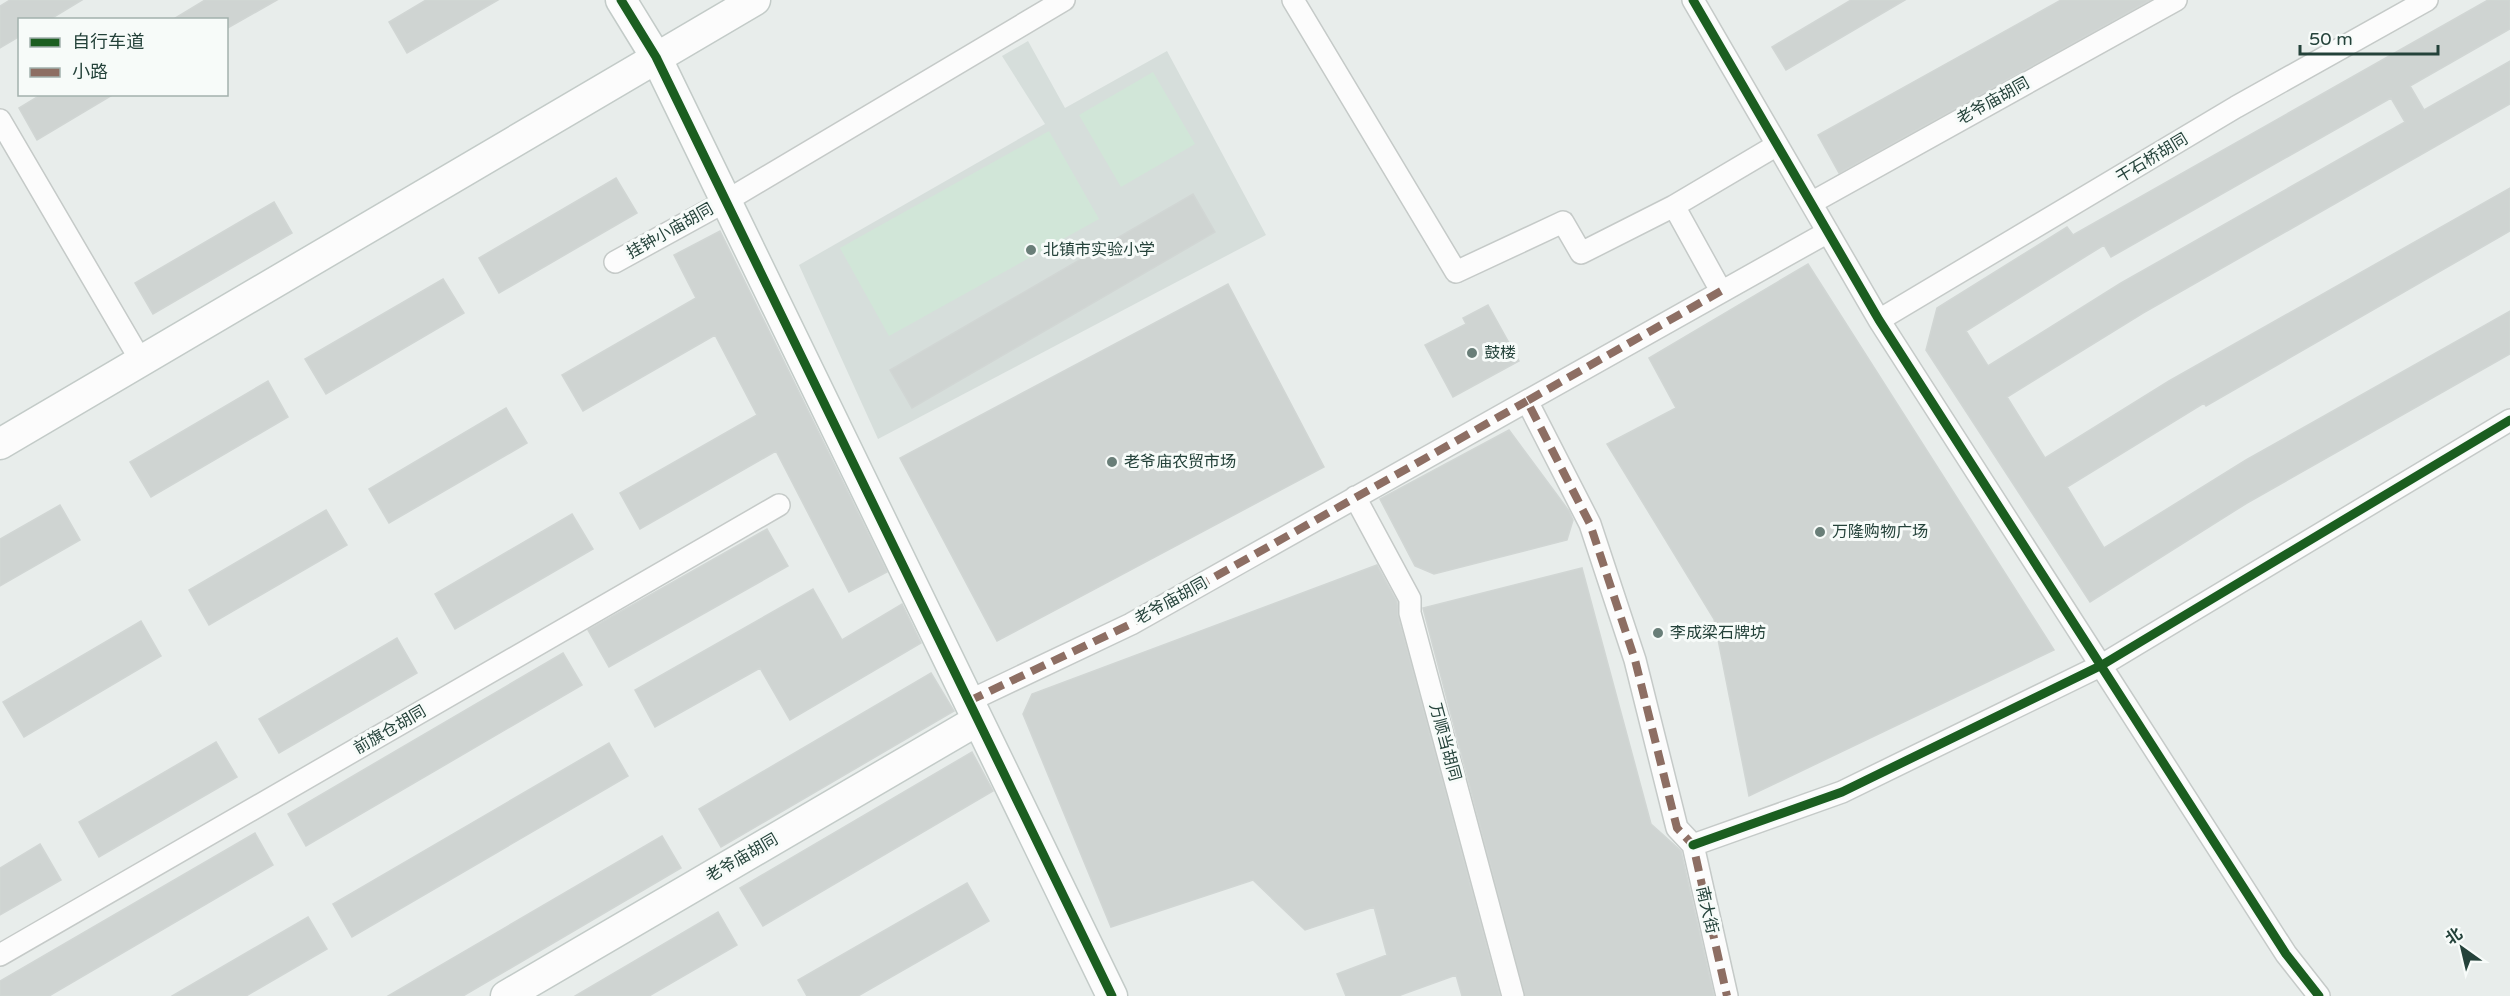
<svg xmlns="http://www.w3.org/2000/svg" width="2510" height="996" font-family="'Varela Round','Noto Sans SC',sans-serif">
	<rect width="100%" height="100%" fill="#e8edeb"/>
	<!-- built -->
	<path fill="#d6dedb" d="M1028,41l37,67 102,-57 99,184 -388,204 -79,-174 246,-141 -43,-68z"/>
	<!-- green -->
	<path fill="#d1e6d8" d="M1153,72l42,72 -74,43 -42,-72z
		M1049,131l50,88 -210,117 -49,-88z"/>
	<!-- building -->
	<path fill="#cfd4d2" stroke="#d1d6d4" stroke-width="1.5" fill-rule="evenodd" d="M10,0h72l-33,20h-29v16l-20,12v-42z
		M205,0h72l-51,29v-9h-54z
		M426,0h72l-91,53 -18,-31z
		M1851,0h54l-119,70 -14,-23z
		M2061,0h89l-311,173 -21,-38z
		M2488,0h22v29l-100,57 14,24 86,-49v43l-367,209 -136,84 38,61 124,-77 341,-193v43l-304,175 -2,-3 -137,84 37,61 142,-88 264,-149v43l-263,149 -157,99 -164,-252 11,-42 130,-81 6,8zM2391,98l14,24 -284,161 -133,83 -22,-35 138,-86 7,12z
		M42,94h72l-77,46 -18,-32z
		M616,178l21,35 -138,80 -20,-35z
		M1193,194l22,38 -303,176 -22,-38z
		M274,202l18,31 -139,81 -18,-31z
		M720,231l167,341 -38,20 -73,-141 -136,78 -20,-36 137,-78 -42,-80 -132,76 -21,-36 134,-77 -22,-43z
		M1808,264l246,386 -305,146 -35,-177 -107,-175 69,-36 -27,-50z
		M443,279l21,34 -138,81 -21,-35z
		M1228,284l96,183 -327,174 -97,-183z
		M1488,305l31,56 -66,36 -28,-52 41,-21 -3,-6z
		M268,381l20,36 -137,80 -21,-35z
		M506,408l21,35 -138,80 -20,-34z
		M1509,430l60,81 4,9 -6,20 -133,34 -19,-8 -35,-67z
		M60,505l20,35 -80,46v-47z
		M326,510l21,35 -138,80 -20,-35z
		M572,514l21,35 -138,80 -20,-35z
		M767,529l21,37 -179,101 -21,-37z
		M1377,565l20,37 1,14 102,380h-38l-6,-21 -58,21h-52l-9,-22 50,-19 -13,-48 -69,23 -52,-50 -142,47 -88,-213 9,-20z
		M1582,568l69,256 30,27 33,145h-189l-102,-388z
		M813,589l29,51 60,-36 19,39 -131,77 -30,-52 -105,59 -20,-37z
		M141,621l20,35 -137,81 -21,-35z
		M397,638l20,35 -138,80 -20,-34z
		M563,653l19,32 -276,161 -18,-32z
		M931,673l23,38 -233,136 -22,-38z
		M216,742l21,35 -138,80 -20,-35z
		M609,743l19,33 -276,161 -19,-33z
		M972,752l21,39 -230,135 -23,-38z
		M255,833l18,32 -224,131h-49v-15z
		M662,836l19,32 -218,128h-75z
		M40,844l21,36 -61,35v-47z
		M967,883l22,38 -131,75h-51l-9,-16z
		M718,912l19,33 -88,51h-74z
		M308,917l19,32 -81,47h-74z"/>
	<g fill="none" stroke-linecap="round" stroke-linejoin="round">
		<!-- street casing -->
		<g stroke="#c5cac8" stroke-width="24">
			<path id="street" d="M1293,0l163,272 107,-50 18,31 93,-47 103,-61
				M1693,0l186,320 407,634 33,42
				M0,120l141,241
				M1811,203l365,-203
				M1674,206l47,85
				M615,262l111,-61 338,-201
				M1879,320l357,-213 191,-107
				M1355,497l55,102v14l103,383
				M969,701l162,-77 396,-223
				M1693,845l149,-53 260,-127 408,-245
				M0,955l779,-450
				M1727,996l-34,-151 -16,-17 -42,-168 -45,-136 -63,-123 301,-169"/>
		</g>
		<!-- secondary casing -->
		<g stroke="#c3cbc8" stroke-width="33">
			<path id="secondary" d="M621,0l35,57 456,939
				M0,444l755,-444
				M506,996l472,-276"/>
		</g>
		<!-- street -->
		<use href="#street" stroke="#fcfcfc" stroke-width="21"/>
		<!-- secondary -->
		<use href="#secondary" stroke="#fcfcfc" stroke-width="30"/>
		<!-- quiet -->
		<path stroke="#8d6e63" stroke-width="8" stroke-dasharray="15 8" stroke-linecap="butt" d="M1721,291l-194,110 63,123 45,136 42,168 16,17 34,151
			M969,701l162,-77 396,-223"/>
		<!-- cycleway casing -->
		<g stroke="#f7fbf9" stroke-width="13">
			<path id="cycleway" d="M621,0l35,57 456,939
				M1693,0l186,320 407,634 33,42
				M1693,845l149,-53 260,-127 408,-245"/>
		</g>
		<!-- cycleway -->
		<use href="#cycleway" stroke="#1b5e20" stroke-width="9"/>
	</g>
	<!-- markers -->
	<g fill="#697e78" stroke="#f7fbf9" stroke-width="2">
		<circle cx="1031" cy="250" r="6"/>
		<circle cx="1472" cy="353" r="6"/>
		<circle cx="1112" cy="462" r="6"/>
		<circle cx="1820" cy="532" r="6"/>
		<circle cx="1658" cy="633" r="6"/>
	</g>
	<g text-anchor="middle" dominant-baseline="central" stroke-width="6" stroke-linejoin="round" paint-order="stroke">
		<!-- street labels -->
		<g font-size="16" fill="#24423a" stroke="#f7fbf9">
			<text transform="translate(1993 101) rotate(-29)">老爷庙胡同</text>
			<text transform="translate(2152 158) rotate(-31)">干石桥胡同</text>
			<text transform="translate(670 231) rotate(-29)">挂钟小庙胡同</text>
			<text transform="translate(1171 601) rotate(-29)">老爷庙胡同</text>
			<text transform="translate(390 730) rotate(-30)">前旗仓胡同</text>
			<text transform="translate(1445 742) rotate(75)">万顺当胡同</text>
			<text transform="translate(742 858) rotate(-30)">老爷庙胡同</text>
			<text transform="translate(1707 910) rotate(77)">南大街</text>
		</g>
		<!-- poi labels -->
		<g font-size="16" fill="#24423a" stroke="#f7fbf9" text-anchor="start">
			<text x="1043" y="250">北镇市实验小学</text>
			<text x="1484" y="353">鼓楼</text>
			<text x="1124" y="462">老爷庙农贸市场</text>
			<text x="1832" y="532">万隆购物广场</text>
			<text x="1670" y="633">李成梁石牌坊</text>
		</g>
	</g>
	<!-- legend -->
	<rect x="18" y="18" width="210" height="78" fill="#f7fbf9" stroke="#a3b1ad" stroke-width="1.5"/>
	<rect x="30" y="38" width="30" height="9" fill="#1b5e20" stroke="#a3b1ad" stroke-width="1.5"/>
	<text x="72" y="48" font-size="18" fill="#24423a">自行车道</text>
	<rect x="30" y="68" width="30" height="9" fill="#8d6e63" stroke="#a3b1ad" stroke-width="1.5"/>
	<text x="72" y="78" font-size="18" fill="#24423a">小路</text>
	<!-- north arrow -->
	<g transform="translate(2462 948) rotate(326)" stroke="#f7fbf9" stroke-width="4.5" paint-order="stroke">
	<path d="M0-4.5L10 22L0 15L-10 22Z" fill="#24423a"/>
	<text y="-9" font-size="16" font-weight="bold" text-anchor="middle" fill="#24423a">北</text>
	</g>
	<!-- scale -->
	<path d="M2300 45v9h138v-9" fill="none" stroke="#24423a" stroke-width="3"/>
	<text x="2309" y="45" font-size="18" fill="#24423a" stroke="#f7fbf9" stroke-width="4.5" paint-order="stroke">50 m</text>
</svg>
